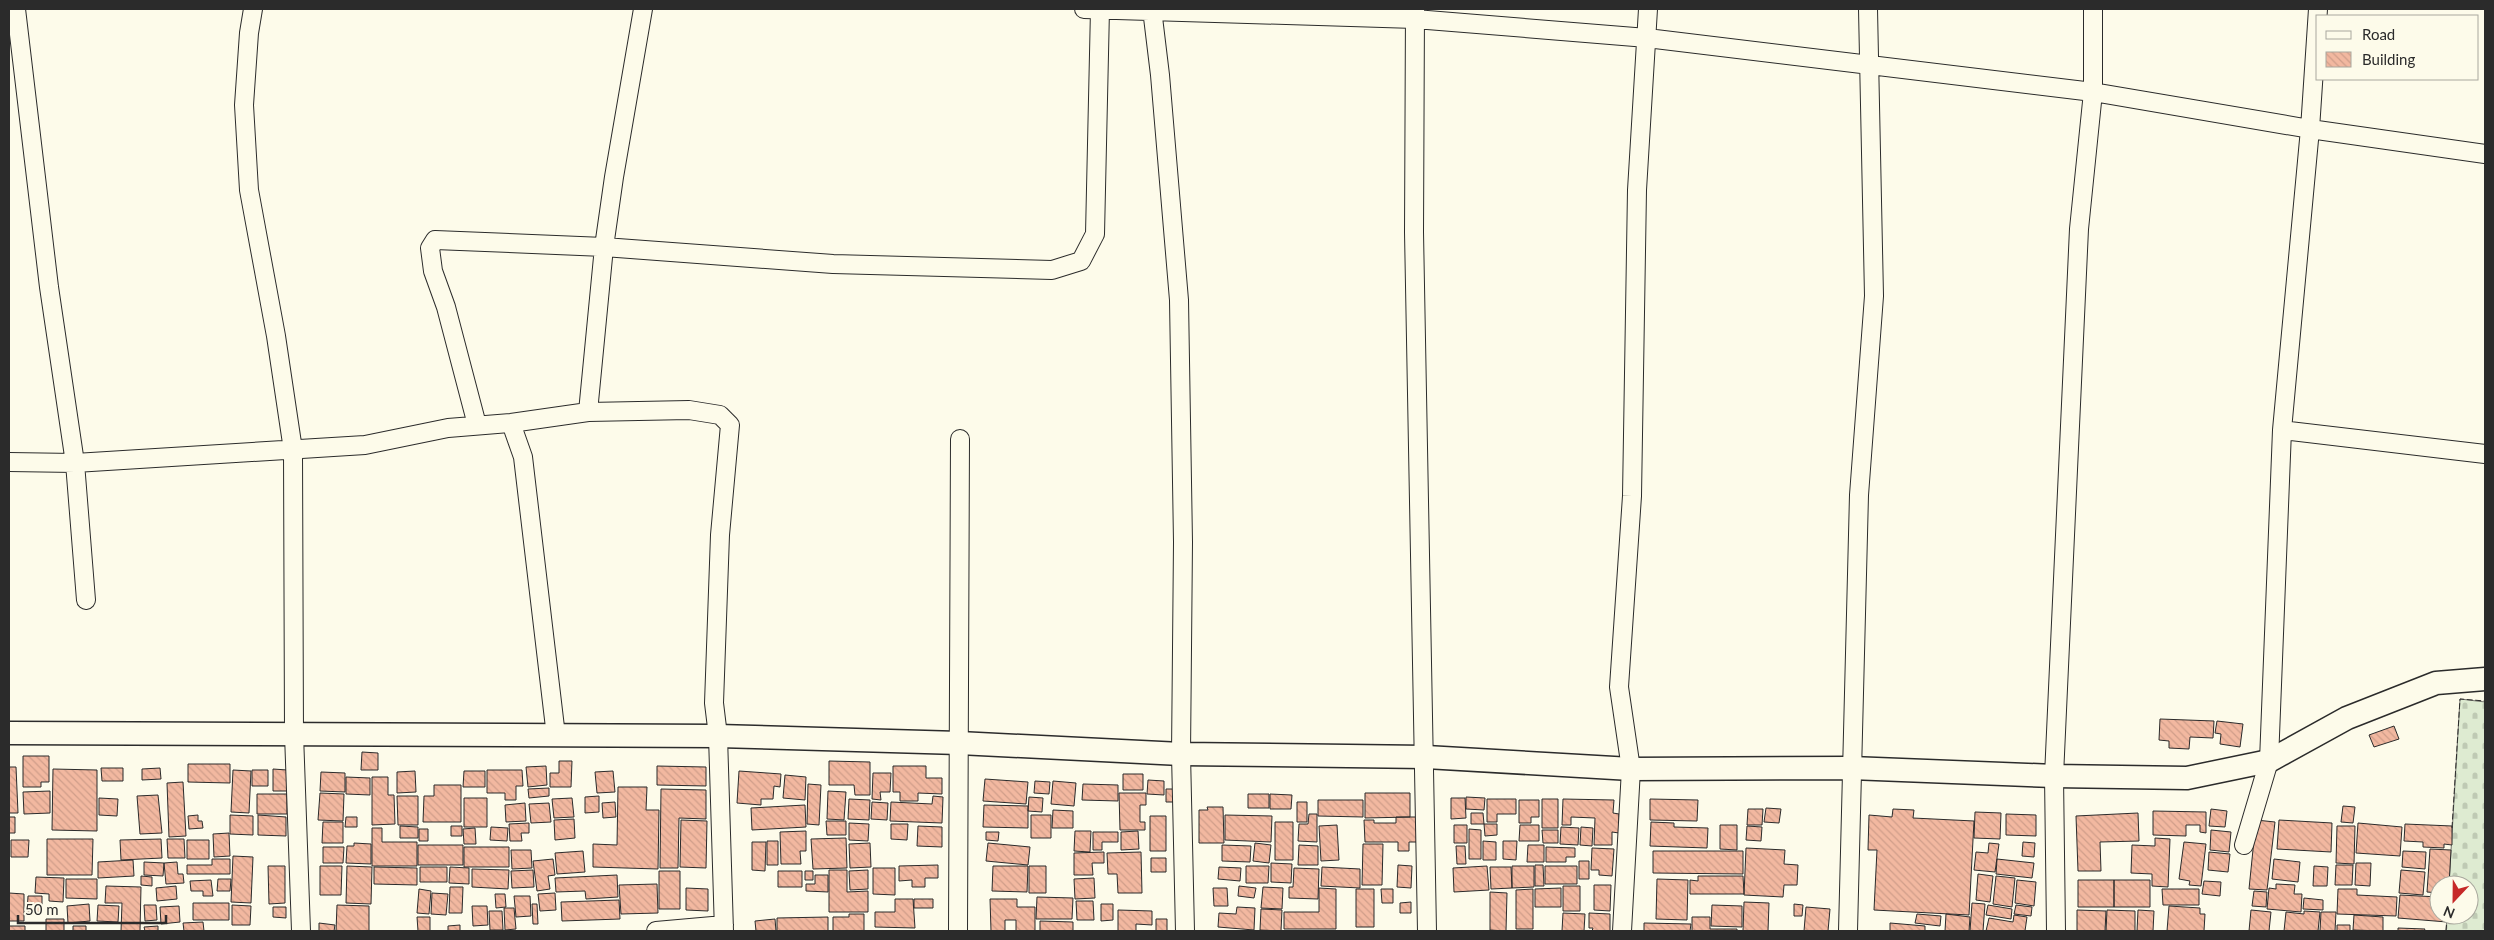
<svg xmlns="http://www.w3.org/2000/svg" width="2494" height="940" font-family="Lato,sans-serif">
	<defs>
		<pattern id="cemetery-stones" width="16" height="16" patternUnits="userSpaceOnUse" patternTransform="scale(1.25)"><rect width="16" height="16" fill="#deebd1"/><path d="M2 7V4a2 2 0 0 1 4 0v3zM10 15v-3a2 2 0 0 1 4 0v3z" fill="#bfcab4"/></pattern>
		<pattern id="building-back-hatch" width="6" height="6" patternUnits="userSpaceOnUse" patternTransform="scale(1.25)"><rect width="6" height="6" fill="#f2b8a0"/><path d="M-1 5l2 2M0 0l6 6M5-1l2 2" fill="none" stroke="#d09e8a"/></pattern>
	</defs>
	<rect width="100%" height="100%" fill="#fdfbea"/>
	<!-- cemetery -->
	<path fill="url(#cemetery-stones)" stroke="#74746e" d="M2460,699l25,3v229h-39l1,-16h22v-30h-20z"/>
	<!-- building -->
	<path fill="url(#building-back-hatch)" stroke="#2b2b2b" d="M2160,719l54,2 -1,17 -23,-1 -1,12 -20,-1v-7l-10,-1z
		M2217,721l26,3 -3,23 -20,-3 1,-10 -6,-1z
		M2394,726l5,13 -25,8 -5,-12z
		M362,752l16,1v17h-17z
		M23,756h26v26h-8v5h-18z
		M559,761h13l-1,26h-21v-14h9z
		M829,761l41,1v33h-15l-1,-10h-25z
		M188,764h42v19l-42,-1z
		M546,766l1,19 -19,2 -2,-20z
		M657,766l49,1v19l-49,-1z
		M893,766h33v12h16v16l-24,-1v8h-18v-9h-7z
		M9,767h7l2,46h-9z
		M101,768h22v13h-21z
		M160,768l1,11 -19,1v-11z
		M53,769l44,1v61l-45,-1z
		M273,769l14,1v21h-14z
		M233,770l18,1 -2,42 -18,-1z
		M252,770h16v16h-16z
		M487,770h35l1,16h-7v14h-11v-7h-18z
		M415,771l1,21 -19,1v-21z
		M464,771h21v16h-22z
		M613,771l2,21 -18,1 -2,-21z
		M739,771l42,3 -1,13 -6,-1 -1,13h-12v6l-24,-2z
		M321,772l24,1v19l-25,-1z
		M873,773h18l-1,19h-10l1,8 -9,-1z
		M1123,774h20v16h-20z
		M785,775l21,2 -1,23 -22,-2z
		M346,777l24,1v17l-24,-1z
		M372,777h16v18h6l1,29 -23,1z
		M985,779l43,3 -2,22 -43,-3z
		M1148,780l16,1v14l-17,-1z
		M1035,781l15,1 -1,12 -15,-1z
		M1053,781l23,2 -2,23 -23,-2z
		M183,782l3,54 -17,1 -2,-54z
		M808,784l13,1 -2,40 -12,-1z
		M1083,784l35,1v16l-36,-1z
		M434,785h27v37h-38l1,-26h10z
		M618,787h29l-1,23h13l-1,59 -65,-2v-23l24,1z
		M549,788v8l-20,2 -1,-9z
		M661,789l45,1v29l-27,-1 -1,50h-18z
		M1166,789h9l-1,13h-8z
		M50,791v22l-26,1 -1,-22z
		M828,791l18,1 -2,28 -17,-1z
		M320,793l24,1 -1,27 -25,-1z
		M1119,793h27v12h-6v17h5v8h-25z
		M1365,793h45v24l-45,1z
		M257,794h30v20h-30z
		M1248,794h21v14h-21z
		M1270,794l22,1 -1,14h-21z
		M158,795l4,38 -22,1 -3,-38z
		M397,796h21v29h-20z
		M599,796v16l-14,1v-16z
		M933,796l10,1 -1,26 -52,-2 1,-19 41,2z
		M1029,797l14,1 -1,14 -14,-1z
		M1466,797l19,1 -1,12 -18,-1z
		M99,798l19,1 -1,17 -18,-1z
		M464,798h23v29h-23z
		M572,798l2,19 -20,1 -2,-19z
		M1451,798h14l1,20 -15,1z
		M849,799l21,1 -1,20 -21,-1z
		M1487,799h29v15h-19v8h-10z
		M1542,799h16v29h-16z
		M1563,799l51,1 -1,13 6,1v19l-7,-1v13h-18l1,-27 -24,-1v8h-9z
		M1650,799l48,1 -1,21 -47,-1z
		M1318,800h45v17l-45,-1z
		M1519,800h20v17h-8v6h-12z
		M615,802l1,15 -13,1 -1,-15z
		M872,802l16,1 -1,17 -16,-1z
		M1297,802h10v20h-10z
		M525,803l1,18 -20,1 -1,-17z
		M549,803l2,19 -20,1 -2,-19z
		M805,805l1,22 -54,3 -1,-22z
		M984,805l44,1v22l-45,-1z
		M2343,806l12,1 -2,16 -12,-1z
		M1207,807h16l1,36h-25v-33h9z
		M1766,808l15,1 -2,14 -15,-1z
		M1748,809h15l-1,16h-15z
		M1893,809l21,1 -1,8 61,3 -5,94 -95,-5 3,-60h-9l1,-35 23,2z
		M2211,809l16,2 -2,16 -16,-1z
		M1053,810l20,1v17h-21z
		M2153,811l53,1v21l-6,-1v-7h-14v11l-33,-1z
		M1975,812l26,1 -1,26 -26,-1z
		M1471,813h12l1,11h-13z
		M2138,813l1,28 -39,1 1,29h-23l-2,-55z
		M1309,814h8v28l-19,-1 1,-17h9z
		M2006,814l30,1v21l-30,-1z
		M198,815v6h4l1,7 -14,1 -1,-13z
		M230,815l23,1v19l-23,-1z
		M258,815l28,2v19l-28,-1z
		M1031,815h20v23h-20z
		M1225,815l47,1 -1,26 -46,-2z
		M1150,816h16v35h-16z
		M9,817h6v16h-6z
		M346,817h11v10h-12z
		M1396,817h22v25h-9v9h-11v-9h-33l-1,-22h10v3h22z
		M574,819l1,19 -20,2 -1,-20z
		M681,820l26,1 -1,47 -26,-1z
		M2256,820l19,2 -8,68 -18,-1z
		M2279,820l53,3 -1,29 -54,-3z
		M826,821h20v14h-19z
		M323,822h20v21h-21z
		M1275,822h18v38h-18z
		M1651,822l23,1v4l34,1 -1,20 -57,-2z
		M529,823v10h-8l1,8h-12l-1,-17z
		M849,823l20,1 -1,17 -19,-1z
		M2358,823l44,4 -2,29 -44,-3z
		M891,824h17l-1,16 -16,-1z
		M1484,824h13v11l-12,1z
		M2405,824l47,2v19l-8,-1v4l-21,-1v-5l-19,-1z
		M1337,825l2,35 -18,1 -2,-35z
		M1454,825h13v18h-13z
		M1520,825h19v16h-20z
		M1720,825h17v25l-17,-1z
		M400,826l18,1v11h-18z
		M451,826h11v10h-11z
		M918,826l24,1v20l-25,-1z
		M1747,826l15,1 -1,14 -15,-1z
		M2337,826h18l-1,38 -18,-1z
		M491,827l17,1 -1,13 -17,-1z
		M1561,827l18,1 -1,17 -18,-1z
		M1581,827l12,1 -1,18 -12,-1z
		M372,828h10v14h35v24h-45z
		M475,828l1,16h-12l-1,-15z
		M419,829h9v12h-9z
		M1469,829l12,1v29h-12z
		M1542,830h16v13h-15z
		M2211,830l20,2 -2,20 -19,-2z
		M806,831v20h-6l1,13h-20l-1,-32z
		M1075,831h16l-1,21 -16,-1z
		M1138,831l1,18 -18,1v-18z
		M986,832h13l-1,9 -12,-1z
		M1093,832h25v10h-16v8h-9z
		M229,833l1,23 -16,1 -1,-23z
		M846,838l1,30 -34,1 -2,-30z
		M2155,838l15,1 -2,48 -16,-1v-12l-21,-1 1,-28 23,1z
		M47,839h46l-1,36h-45z
		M161,839l1,19 -41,2 -1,-20z
		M167,839h17l1,19h-17z
		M11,840h18l-1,17h-17z
		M187,840h22v19h-22z
		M767,841h11v24h-11z
		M1483,841l13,1v18h-13z
		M1503,841h14l-1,19 -13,-1z
		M752,842h14l-1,29 -13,-1z
		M2023,842l12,1 -1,14 -12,-1z
		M2184,842l22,2 -5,42 -12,-1 1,-4 -11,-2z
		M354,843l17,1v20l-25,-1 1,-17h7z
		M870,843l1,24 -21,1 -1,-24z
		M988,843l42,4 -2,18 -42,-4z
		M1255,843l16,2 -2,18 -16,-2z
		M1989,843l10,1 -4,28 -21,-2 2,-18 12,1z
		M1363,844h20l-1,41h-20z
		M418,845h45v20h-45z
		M1222,845l29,1 -1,16 -28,-1z
		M1299,845l19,1v19h-20z
		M1528,845h16v17h-17z
		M1456,846h9l1,18h-9z
		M323,847h21l-1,16h-20z
		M464,847h45v20h-45z
		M1546,847l29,1v9h-9v5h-20z
		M1592,848l22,1 -2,27 -13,-1v-5h-8z
		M1746,848l39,2 -1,14 14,1 -1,20h-13l-1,12 -39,-2z
		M2430,849l21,1 -2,35h-10v8l-12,-1z
		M511,850h20l1,18 -20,1z
		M583,851l2,21 -28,2 -2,-21z
		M1653,851h90v23l-90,-1z
		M2403,851l23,1 -1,17 -23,-2z
		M1104,852v11h-12l1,12h-19v-22z
		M1141,852l1,41h-24l-1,-19h-9l-1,-21z
		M2209,852l21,2 -2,18 -20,-2z
		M233,856l20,1 -2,46 -20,-1z
		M1151,858h15v14h-15z
		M212,859h18v15h-43v-9h25z
		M553,859l2,16 -7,1 2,13 -13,2 -4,-30z
		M1997,859l37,4 -2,15 -36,-4z
		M2274,859l26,3 -2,20 -26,-3z
		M133,860l1,16 -36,2v-16z
		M1579,861h10v18h-10z
		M144,862l20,1 -1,13 -19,-1z
		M177,862l1,12h5l1,9 -18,1 -2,-21z
		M1271,863l21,1 -1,19 -20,-1z
		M2356,863h15l-1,23 -15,-1z
		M938,865v13h-13v9h-13v-7l-13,1v-15z
		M1398,865l14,1 -1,22 -14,-1z
		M1535,865h8l1,21h-9z
		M2336,865h17l-1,20h-17z
		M268,866h17v37l-16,1z
		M320,866h22l-1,29h-21z
		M347,866l25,1 -1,37 -25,-1z
		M993,866h35l-1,26 -35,-1z
		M1029,866h17v27h-17z
		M1246,866h23l-1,17h-22z
		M1487,866l2,24 -35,2 -1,-24z
		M1512,866h22v21l-22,1z
		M1545,866h32v18h-32z
		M2314,866l14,1 -1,19h-14z
		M374,867l43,1v17l-43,-1z
		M420,867h27v15h-27z
		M450,867l19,1v16l-20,-1z
		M1219,867l22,1 -1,13 -22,-2z
		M1322,867l38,2v19l-39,-2z
		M1490,867h21l1,21 -21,1z
		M873,868h22v27l-22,-1z
		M1294,868l25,1 -1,30 -29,-1v-11h4z
		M472,869l37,1 -1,19 -36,-2z
		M533,870l1,17 -22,1 -1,-17z
		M829,870h18v22l21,-1v21h-39z
		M868,870v19l-18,1 -1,-19z
		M2401,870l24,2 -2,23 -24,-2z
		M659,871h21v38h-21z
		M778,871h24v16h-24z
		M805,871h8v9h-8z
		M1978,874l15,2 -3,26 -14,-2z
		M617,875l1,22 -32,2 -1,-8 -29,1 -1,-14z
		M815,875h13v17l-22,-1v-7h9z
		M141,876l11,1v9l-11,-1z
		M1698,876h45l1,18h-54v-14l8,1z
		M1996,876l19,2 -3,29 -19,-3z
		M36,877l28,1 -1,24 -14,-1v-7l-14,-1z
		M1094,878l1,20 -20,1 -1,-20z
		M66,879h31v20l-31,-1z
		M218,879h13l-1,12h-13z
		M1657,879l31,1 -1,40 -31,-1z
		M211,880l2,16h-10v-5h-12l-1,-10z
		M2017,880l19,2 -2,24 -19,-3z
		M2078,880h36v27h-36z
		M2114,880h36v27h-36z
		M2204,881l17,1 -1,14 -18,-2z
		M657,884l1,29 -37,1 -2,-29z
		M2276,884l19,1 -1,9h8l-1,18 -34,-3 2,-21 7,1z
		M1594,885h17l-1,26 -16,-1z
		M106,886l35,1 -1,44h-19l1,-28h-17z
		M176,886l1,13 -20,2 -1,-13z
		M1239,886l17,2 -2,10 -16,-2z
		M1563,886h17v25h-17z
		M450,887h13l-1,26h-13z
		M1263,887l20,1 -1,21 -21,-1z
		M686,888l22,1v22l-22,-1z
		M1213,888h14l1,18h-14z
		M1319,888l17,1v40h-52v-17h35z
		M1561,888v19h-26v-18z
		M419,889l12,2 -2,23 -12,-1z
		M1356,889h18v38h-18z
		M1381,889h12v14h-11z
		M1533,889v40h-17v-39z
		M2162,889h37v16h-36z
		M2338,889h19v6l40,2 -1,19 -59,-2z
		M2254,891l13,1 -1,15 -14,-1z
		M1490,892l17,1 -1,38 -16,-1z
		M9,893l15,1v27h-15z
		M432,893l16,1 -2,21 -15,-1z
		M555,893l1,17 -16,1 -2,-17z
		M495,894h10l1,13 -10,1z
		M2400,895l39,2v18h8v7l-49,-4z
		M28,896h14v16h-15z
		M514,896h16l1,20 -15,1z
		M1037,897l36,1 -1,21h-36z
		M2304,898l19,2v10l-20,-1z
		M895,899h18l2,29 -40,-1v-15h20z
		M914,899h19v9h-19z
		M990,899h27v8h18v24h-19v-11h-11v11h-14z
		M619,900l1,19 -58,2 -1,-19z
		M1076,901h17l1,19h-17z
		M1411,902v11h-11v-10z
		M1744,902l25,1 -1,28h-25z
		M193,903h36v17h-36z
		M1972,903l13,1 -2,27h-13z
		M89,904l1,17 -22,2 -1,-17z
		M532,904h5l1,20h-5z
		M1101,904h12v16l-12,1z
		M1794,904l9,1 -1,11h-8z
		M98,905l21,1 -1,16 -21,-1z
		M144,905h12l1,15 -12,1z
		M232,905l19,1 -1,19h-18z
		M337,905l32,1v25h-33z
		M1712,905l30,1v21l-31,-1z
		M1988,905l24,4 -1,10 -25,-4z
		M2016,905l16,2 -1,9 -17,-2z
		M179,906l1,16 -19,2 -1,-17z
		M472,906h15l1,19 -15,1z
		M2169,906l31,2v6h5l-1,17h-37z
		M273,907h13v11l-13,-1z
		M1237,907l18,1 -1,22 -36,-3 1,-14 17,1z
		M1806,907l24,2 -2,22h-24z
		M504,908h10l2,21 -11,1z
		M1261,909l21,1 -1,21 -21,-1z
		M1118,910l34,1v14l-16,-1v7h-18z
		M2077,910l29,1 -1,20h-28z
		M2107,910l28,1v20h-29z
		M2138,910l16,1 -1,20h-16z
		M2251,910l20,2 -2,19h-20z
		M489,911h13l1,19h-13z
		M2304,911l16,1 -2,19h-34l2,-19 18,2z
		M2321,912h15l-1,19h-15z
		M1563,913l22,1 -1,17h-22z
		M1589,913l21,1v17h-18l1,-3h-4z
		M849,914h15v17h-31v-14h16z
		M1917,914l24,2 -1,10 -25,-3z
		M1946,914l24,3 -1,14h-24z
		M2014,915l13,2 -2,14h-39l3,-13 24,4z
		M2354,915l29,2v14l-30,-1z
		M417,917h13v14h-12z
		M828,917v14h-51v-13z
		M1692,917h18v12h27v2h-45z
		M46,919h18v12h-18z
		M775,919l1,12h-20l-1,-10z
		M1156,919h11v12h-11z
		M1040,921l33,1v9h-33z
		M203,922l1,9h-20l-1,-8z
		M319,923l16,2 -1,6h-15z
		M1644,923l47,1 -1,7h-46z
		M1890,923l35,3v5h-35z
		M460,925v6h-12v-5z
		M2337,925h13v6h-13z
		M9,926h16v5h-16z
		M73,926h13v5h-13z
		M158,926v5h-13l-1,-4z
		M2398,928l27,1 -1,2h-26z"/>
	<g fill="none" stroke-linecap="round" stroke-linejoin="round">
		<!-- minor casing -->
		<g stroke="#2b2b2b" stroke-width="20">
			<path id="minor" d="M16,9l33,278 26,176 11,137
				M253,9l-4,24 -5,72 5,85 27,146 17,114 1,284 7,197
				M1084,9l331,10 232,19 446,54 217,37 175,25
				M1152,9l8,66 19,225 4,242 -2,212 4,177
				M1415,9l-1,223 13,699
				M588,412l16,-165 10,-70 29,-168
				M511,423l12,34 33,279
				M477,425l-31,-118 -13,-36 -3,-23 5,-8 169,7 229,17 219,6 29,-9 14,-27 5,-225
				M2282,430l203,24
				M9,462l66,1 290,-18 83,-17 63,-5 77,-11 101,-2 31,5 10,10 -10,110 -6,168 4,33 6,195
				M2244,845l25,-84 13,-331 28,-301 8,-120
				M656,931l68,-6
				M958,931l2,-492
				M1622,931l9,-162 -12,-82 13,-191 5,-306 11,-181
				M1848,931l11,-436 15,-199 -6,-287
				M2056,931l-2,-155 25,-547 14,-137v-83"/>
		</g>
		<!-- tertiary casing -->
		<g stroke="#2b2b2b" stroke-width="25">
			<path id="tertiary" d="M9,733l709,3 241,7 222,11 245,3 205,12 220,-1 203,8 133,2 82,-17 78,-43 89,-35 49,-4"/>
		</g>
		<!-- minor -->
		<use href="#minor" stroke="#fdfbea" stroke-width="18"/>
		<!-- tertiary -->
		<use href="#tertiary" stroke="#fdfbea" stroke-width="22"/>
		<!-- fence -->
		<path stroke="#2b2b2b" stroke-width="1" stroke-dasharray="6 2.5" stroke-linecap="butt" d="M2452,828l8,-129 25,2
			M2446,931l1,-12"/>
	</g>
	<!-- border -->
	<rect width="2494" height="940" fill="none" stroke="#2b2b2b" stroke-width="20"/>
	<!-- legend -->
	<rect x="2316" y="15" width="162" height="65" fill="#fdfbea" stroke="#a9a89e"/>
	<rect x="2326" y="31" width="25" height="8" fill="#fdfbea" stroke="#a9a89e"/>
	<text x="2362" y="40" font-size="15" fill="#2b2b2b">Road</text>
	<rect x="2326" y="52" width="25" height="15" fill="url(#building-back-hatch)" stroke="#a9a89e"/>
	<text x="2362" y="65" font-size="15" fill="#2b2b2b">Building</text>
	<!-- north arrow -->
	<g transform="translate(2454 900) rotate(202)"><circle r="24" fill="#fdfbea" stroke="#a9a89e"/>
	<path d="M0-4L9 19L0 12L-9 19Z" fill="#c62828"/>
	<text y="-8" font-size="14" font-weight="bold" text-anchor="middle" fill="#2b2b2b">N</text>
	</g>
	<!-- scale -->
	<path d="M18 915v8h148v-8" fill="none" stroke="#2b2b2b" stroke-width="2.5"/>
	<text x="25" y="915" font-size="15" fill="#2b2b2b" stroke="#fdfbea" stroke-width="4" paint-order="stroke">50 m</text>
</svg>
